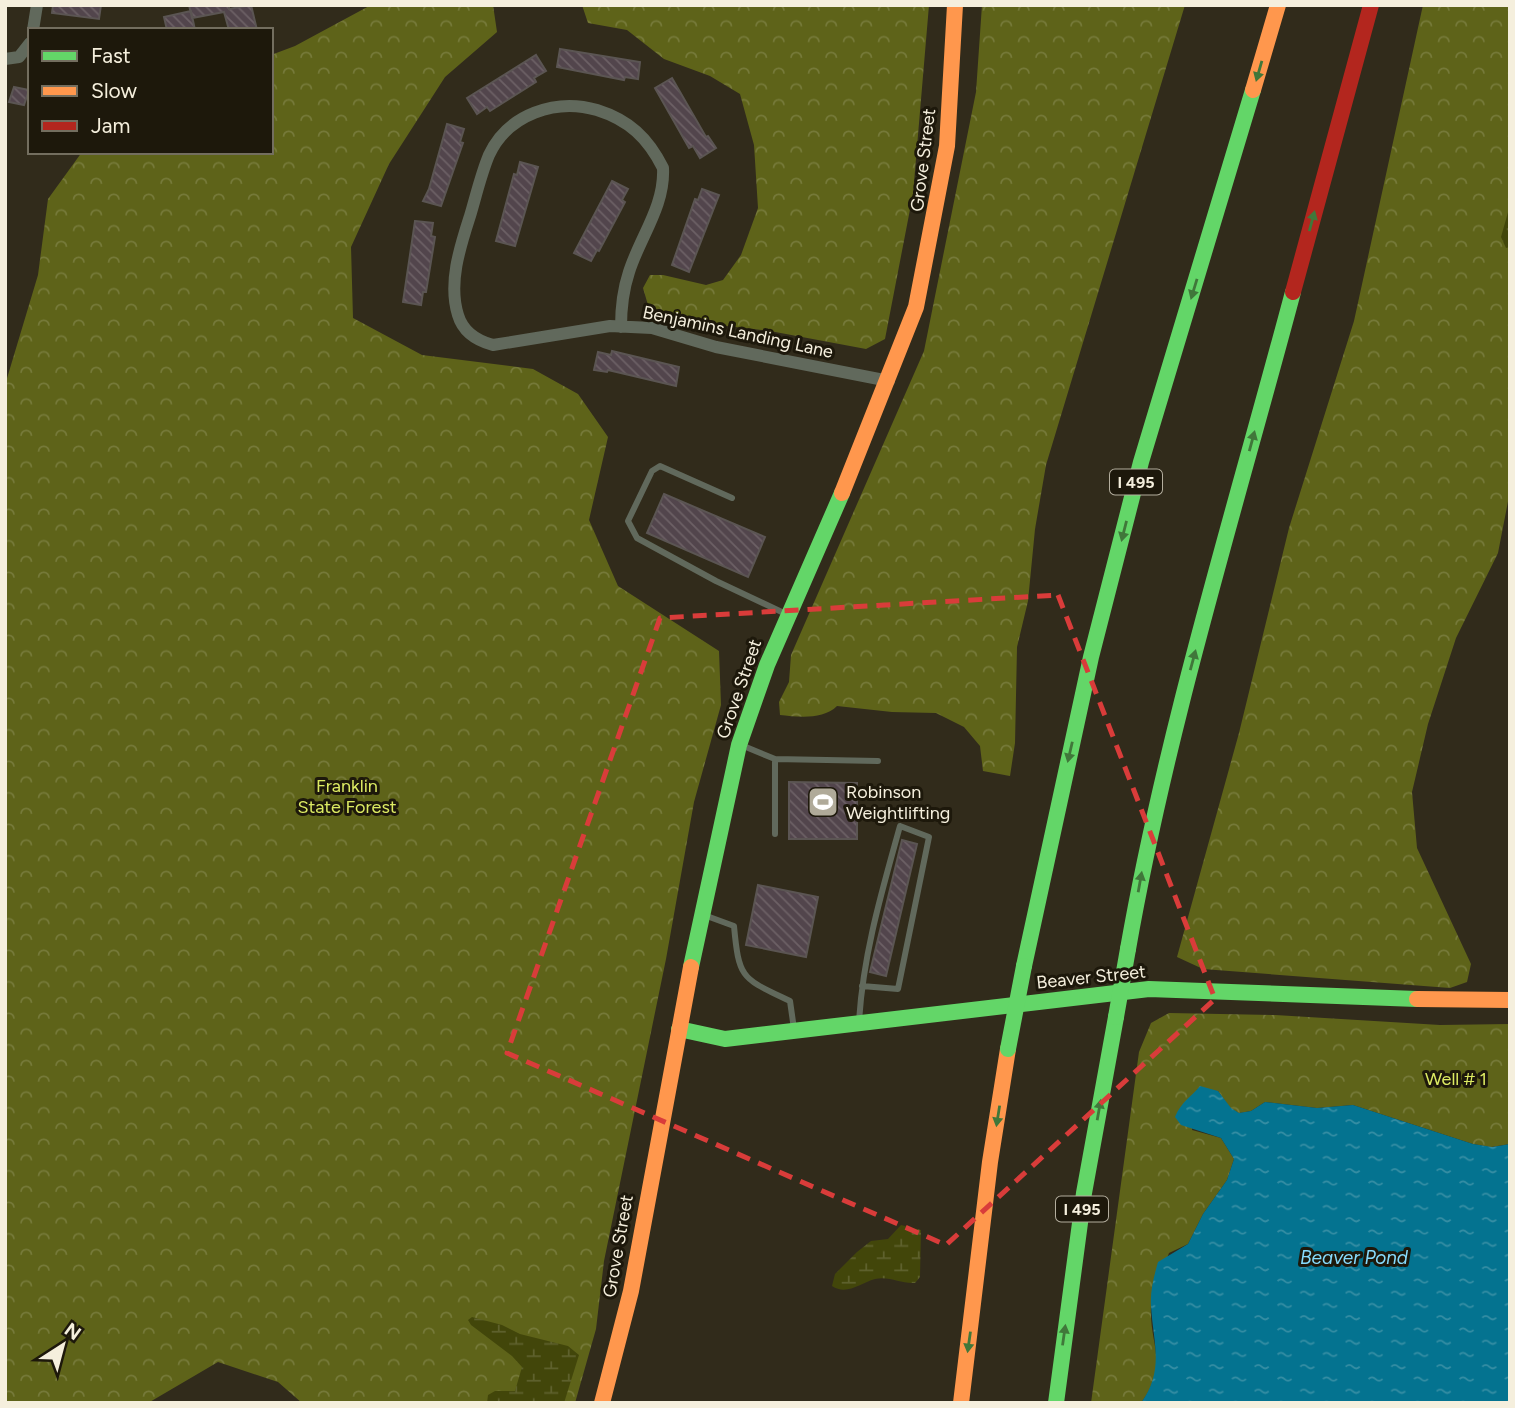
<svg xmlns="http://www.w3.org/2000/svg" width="1515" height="1408" font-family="Figtree,sans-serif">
	<defs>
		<pattern id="forest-crowns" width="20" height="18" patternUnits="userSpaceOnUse" patternTransform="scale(1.75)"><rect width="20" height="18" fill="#5e6319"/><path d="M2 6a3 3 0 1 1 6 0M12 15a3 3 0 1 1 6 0" fill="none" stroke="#767a3a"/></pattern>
		<pattern id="wetland-marsh" width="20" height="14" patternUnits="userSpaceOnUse" patternTransform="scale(1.75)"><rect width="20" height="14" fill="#42460a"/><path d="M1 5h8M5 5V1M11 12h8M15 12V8" fill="none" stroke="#5e612d"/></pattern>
		<pattern id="water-ripples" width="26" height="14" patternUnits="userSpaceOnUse" patternTransform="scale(1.75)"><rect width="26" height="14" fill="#047390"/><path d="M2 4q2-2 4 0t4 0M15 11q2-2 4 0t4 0" fill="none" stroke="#368ea4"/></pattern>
		<pattern id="building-back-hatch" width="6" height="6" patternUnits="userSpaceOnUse" patternTransform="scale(1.75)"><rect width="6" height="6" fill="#52454c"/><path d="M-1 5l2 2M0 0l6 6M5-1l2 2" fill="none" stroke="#6c6065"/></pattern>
	</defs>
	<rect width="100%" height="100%" fill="#312b1b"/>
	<!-- forest -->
	<path fill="url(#forest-crowns)" d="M371,5h122l4,27 -52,45 -56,87 -38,83 2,71 69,37 111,14 45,25 30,43 -19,83 29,66 101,65 2,54 -27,97 -28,157 -62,302 -8,68 -21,74h-273l-24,-21 -60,-20 -70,41h-143v-1018l33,-110 10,-76 34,-47h189v-97l24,-9z
		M582,5h347l-16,189 -28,145 -19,10 -96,-18 -105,-12 -17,-14 -5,-17 7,-13h13l43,10 17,-5 18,-25 17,-47 -4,-63 -14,-51 -30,-18 -46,-17 -37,-29 -39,-7z
		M982,5h203l-139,460 -11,64 -7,72 -11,46 -2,96 -5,33 -27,-5 -3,-25 -16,-19 -28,-14 -44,-1 -55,-6c-14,14 -39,11 -57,9l-1,-13 10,-20 2,-27 133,-304 52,-259z
		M1423,5h87v486l-12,62 -42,85 -28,86 -16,68 5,56 54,116 -4,18 -17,6 -247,-19 -26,-12 62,-224 50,-205 65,-207z
		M1169,1013l106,2 165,10 70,-1v120l-19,3 -18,-3 -120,-39 -36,3 -52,-6 -14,9 -12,2 -8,-4 -13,-18 -21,-2 -5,41 29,8 13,21 -7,21 -24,34 -15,30 -19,9c-6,16 -17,37 -18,53 -2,40 19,57 -10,97h-50l48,-351 12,-29z"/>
	<!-- wetland -->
	<path fill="url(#wetland-marsh)" d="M1510,205v42l-4,1 -5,-11z
		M901,1225l20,5 -1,47 -5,6c-14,1 -25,-7 -40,-4 -15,4 -28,17 -43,7l3,-12 22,-22 14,-11 17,-2z
		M472,1317l30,8 18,9 48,12 11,9 -15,48h-77l1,-8 7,-4h20l7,-24 -10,-11 -41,-31 -3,-5z"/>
	<!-- water -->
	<path fill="url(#water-ripples)" d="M1200,1086l18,5 13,17 8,5 12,-2 14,-9 52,6 36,-3 120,39 19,3 18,-3v259h-369c24,-33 12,-61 10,-97 -1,-15 3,-30 7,-44l30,-18 15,-30 24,-34 7,-21 -13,-21 -40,-13 -6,-8c6,-15 16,-20 25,-31z"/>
	<!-- building -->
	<path fill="url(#building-back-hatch)" stroke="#5b5553" stroke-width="2" d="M53,5h48l-2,14 -47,-6z
		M189,5h40v4l22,-4 6,25h-28l-5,-18 -32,6z
		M191,11l4,19h-28l-3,-13z
		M560,49l80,13 -2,17 -13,-2 -1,3 -67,-13z
		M536,55l10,16 -12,7 2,4 -46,29 -3,-4 -10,7 -10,-16z
		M672,78l34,59 2,-1 8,12 -16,10 -7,-12 -4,2 -34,-60z
		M14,87l15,3 -5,15 -15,-3z
		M447,124l17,5 -4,13 3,1 -22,63 -18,-5 6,-12z
		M520,162l18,5 -23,79 -19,-5 18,-67 3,1z
		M612,181l16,8 -6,11 3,2 -26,49 -2,-1 -6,11 -17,-8z
		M702,189l17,6 -30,77 -17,-7 23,-66 3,1z
		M415,221l18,2 -2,13 4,1 -9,55h-3l-2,13 -18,-3z
		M612,351l67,16 -3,19 -68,-16 -1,2 -13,-2 4,-18 13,3z
		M664,494l101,43 -17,40 -101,-44z
		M789,782l68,1v56h-68z
		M902,840l15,4 -31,132 -16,-4z
		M758,885l60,12 -12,60 -60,-12z"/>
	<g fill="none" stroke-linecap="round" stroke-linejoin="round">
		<!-- lane -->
		<path stroke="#61695c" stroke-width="6" d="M732,498l-72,-32 -8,5 -24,50 9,17 79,43 70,33
			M741,745l34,14 103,2
			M775,759v75
			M704,915l30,11c5,54 8,52 56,75l4,28
			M859,1022c4,-68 23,-131 41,-196l29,11 -31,152 -36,-3"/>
		<!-- street -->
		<path stroke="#61695c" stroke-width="12" d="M33,30l4,-25
			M5,59l14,-2 11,-14
			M621,327c0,-18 2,-37 8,-55 11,-35 36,-66 34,-104 -15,-30 -34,-48 -66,-58 -41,-12 -89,4 -108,45 -8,19 -13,41 -19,61 -10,31 -22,67 -12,99 5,17 20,26 35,30l117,-19 42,2 64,19 173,34"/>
		<!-- fast -->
		<path stroke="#63d668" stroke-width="16" d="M1128,949c39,-222 107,-439 165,-657
			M1024,966l67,-309 50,-195 112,-372
			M691,967l48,-222 28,-80 75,-172
			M679,1029l46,10 424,-50 268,10
			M1056,1403l28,-210 32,-176"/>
		<!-- slow -->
		<path stroke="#ff974d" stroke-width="16" d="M1253,90l25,-85
			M842,493l74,-186 31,-161 8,-141
			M1417,999l93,1
			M602,1403l29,-112 60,-324
			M961,1403l29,-241 18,-113"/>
		<!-- jam -->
		<path stroke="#b3261e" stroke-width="16" d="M1293,292l78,-287"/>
		<!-- fast-bridge -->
		<path stroke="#63d668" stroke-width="16" d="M1116,1017l12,-68
			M1008,1049l16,-83"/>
	</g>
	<!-- one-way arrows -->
	<defs><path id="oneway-solid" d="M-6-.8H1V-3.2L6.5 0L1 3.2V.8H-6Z" transform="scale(1.75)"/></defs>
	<g fill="#40773a">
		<use href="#oneway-solid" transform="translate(1259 71) rotate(106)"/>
		<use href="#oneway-solid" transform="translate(1312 221) rotate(-75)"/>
		<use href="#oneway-solid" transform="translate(1194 289) rotate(107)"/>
		<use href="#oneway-solid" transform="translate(1252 441) rotate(-75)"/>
		<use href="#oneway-solid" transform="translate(1124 531) rotate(104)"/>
		<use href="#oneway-solid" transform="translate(1193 660) rotate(-75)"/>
		<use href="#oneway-solid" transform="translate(1070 752) rotate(103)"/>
		<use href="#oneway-solid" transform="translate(1140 882) rotate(-80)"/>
		<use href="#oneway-solid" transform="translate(1099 1110) rotate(-80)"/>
		<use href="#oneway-solid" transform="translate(998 1116) rotate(99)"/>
		<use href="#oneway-solid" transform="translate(1064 1335) rotate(-82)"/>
		<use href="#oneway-solid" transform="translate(969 1342) rotate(98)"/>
	</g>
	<!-- marked area -->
	<path fill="none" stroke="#d93c3a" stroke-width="5" stroke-dasharray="14 9" stroke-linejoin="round" d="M1058,595l157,404 -269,246 -439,-192 153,-435z"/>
	<!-- icons -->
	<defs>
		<g id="stadium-square" transform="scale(1.575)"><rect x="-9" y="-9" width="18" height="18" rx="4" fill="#b0aa99" stroke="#1d180b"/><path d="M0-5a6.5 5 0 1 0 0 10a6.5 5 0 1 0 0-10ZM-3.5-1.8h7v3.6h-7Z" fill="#fff"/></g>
	</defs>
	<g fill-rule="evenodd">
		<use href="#stadium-square" x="823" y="802"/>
	</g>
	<g text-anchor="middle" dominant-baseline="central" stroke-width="6" stroke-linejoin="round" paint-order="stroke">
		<!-- shield labels -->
		<g fill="#1d180b" stroke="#b4ae9e" stroke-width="2">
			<rect x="1110" y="469.5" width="52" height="25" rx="5"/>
			<rect x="1056" y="1196.5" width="52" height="25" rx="5"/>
		</g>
		<g font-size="16" font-weight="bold" fill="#f5efdd">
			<text x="1136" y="482">I 495</text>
			<text x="1082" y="1209">I 495</text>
		</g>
		<!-- street labels -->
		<g font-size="18" fill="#f5efdd" stroke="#1d180b">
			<text transform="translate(923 160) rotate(-83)">Grove Street</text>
			<text transform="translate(738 332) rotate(12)">Benjamins Landing Lane</text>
			<text transform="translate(739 689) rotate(-71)">Grove Street</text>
			<text transform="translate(1091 977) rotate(-6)">Beaver Street</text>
			<text transform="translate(618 1246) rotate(-80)">Grove Street</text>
		</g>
		<!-- park labels -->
		<g font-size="18" fill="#ddeb63" stroke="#1d180b">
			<text x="347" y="786">Franklin<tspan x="347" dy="21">State Forest</tspan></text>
			<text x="1456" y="1079">Well # 1</text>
		</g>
		<!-- poi labels -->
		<g font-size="18" fill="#f5efdd" stroke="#1d180b" text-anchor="start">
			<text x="846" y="792">Robinson<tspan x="846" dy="21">Weightlifting</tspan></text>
		</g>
		<!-- water labels -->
		<g font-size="19" font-style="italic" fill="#86dbfd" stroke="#1d180b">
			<text x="1354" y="1257">Beaver Pond</text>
		</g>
	</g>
	<!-- border -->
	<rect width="1515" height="1408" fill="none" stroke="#f5efdd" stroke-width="14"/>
	<!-- legend -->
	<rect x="28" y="28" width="245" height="126" fill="#1d180b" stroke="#736e5f" stroke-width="2"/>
	<rect x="42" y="51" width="35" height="10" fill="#63d668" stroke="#736e5f" stroke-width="2"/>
	<text x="91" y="63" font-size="21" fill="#f5efdd">Fast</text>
	<rect x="42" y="86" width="35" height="10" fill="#ff974d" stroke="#736e5f" stroke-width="2"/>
	<text x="91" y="98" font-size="21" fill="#f5efdd">Slow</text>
	<rect x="42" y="121" width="35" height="10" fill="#b3261e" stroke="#736e5f" stroke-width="2"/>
	<text x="91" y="133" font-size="21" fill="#f5efdd">Jam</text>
	<!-- north arrow -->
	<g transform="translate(63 1345) rotate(36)" stroke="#1d180b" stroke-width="5" paint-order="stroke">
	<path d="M0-5L12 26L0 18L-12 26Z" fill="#f5efdd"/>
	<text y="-10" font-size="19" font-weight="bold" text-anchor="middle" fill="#f5efdd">N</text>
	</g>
</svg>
